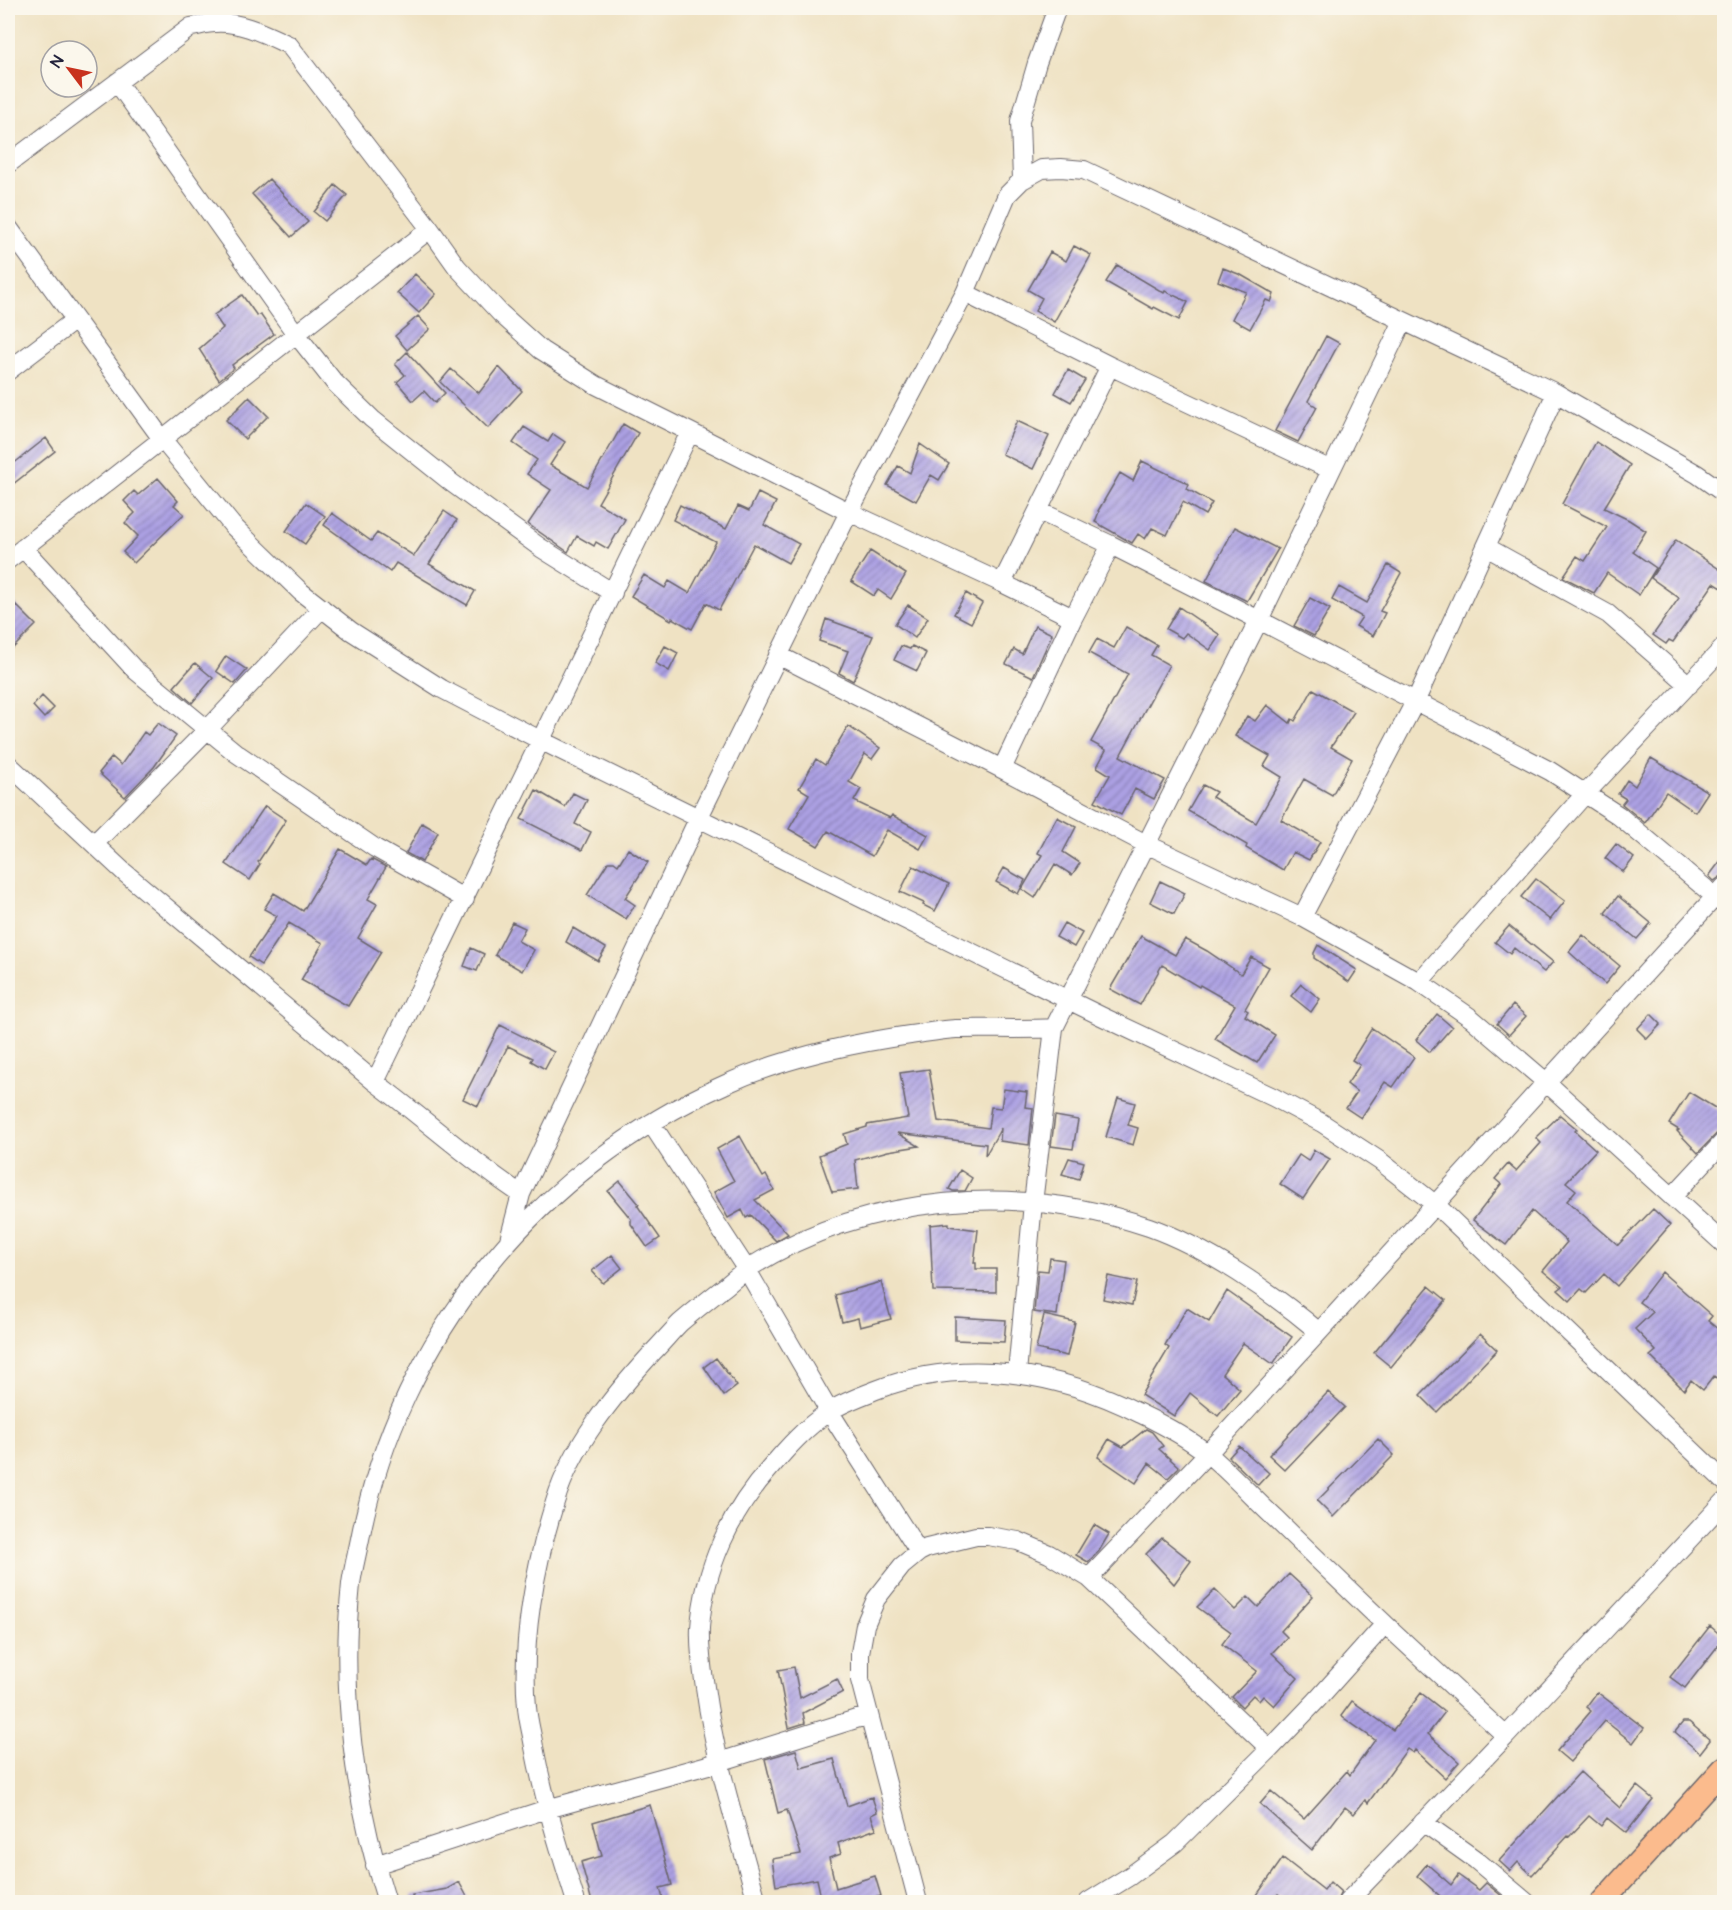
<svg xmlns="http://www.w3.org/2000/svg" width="1732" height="1910" font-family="'Architects Daughter',sans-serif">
	<defs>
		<pattern id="building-hatch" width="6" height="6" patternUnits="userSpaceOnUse" patternTransform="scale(1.5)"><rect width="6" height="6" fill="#aca0e3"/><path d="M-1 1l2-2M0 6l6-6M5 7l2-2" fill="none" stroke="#8c82b9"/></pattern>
	</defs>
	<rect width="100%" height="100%" fill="#fbf7ec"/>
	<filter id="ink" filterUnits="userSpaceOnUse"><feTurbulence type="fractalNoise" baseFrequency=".0167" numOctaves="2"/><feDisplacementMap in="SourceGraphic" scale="12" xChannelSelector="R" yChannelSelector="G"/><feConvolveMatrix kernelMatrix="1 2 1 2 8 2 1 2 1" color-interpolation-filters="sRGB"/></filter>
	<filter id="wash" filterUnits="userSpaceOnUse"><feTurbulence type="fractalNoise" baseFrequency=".008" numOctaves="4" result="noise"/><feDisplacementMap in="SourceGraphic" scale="24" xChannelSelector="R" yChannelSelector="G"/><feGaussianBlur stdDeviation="1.35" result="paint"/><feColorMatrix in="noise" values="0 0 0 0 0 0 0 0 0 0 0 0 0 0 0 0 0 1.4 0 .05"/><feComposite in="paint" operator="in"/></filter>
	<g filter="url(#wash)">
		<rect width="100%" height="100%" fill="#efe2c3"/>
		<g id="blocks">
			<!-- building -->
			<path fill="url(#building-hatch)" d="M269,179l39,43 -17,15 -39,-43z
				M335,185l12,10 -22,26 -11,-9z
				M1074,246l17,9 -37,67 -19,-11 7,-13 -14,-8 22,-38 16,9z
				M1117,265l47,28 1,-2 23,11 -9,18 -25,-13 -1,2 -47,-27z
				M1223,268l18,7 33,19 -3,8 -5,-2 -16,29 -18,-10 14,-27 -28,-11z
				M415,274l21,20 -17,19 -22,-20z
				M242,295l15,21 3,-2 14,20 -42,31 2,3 -15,12 -20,-31 24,-21 -9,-13z
				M418,316l12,13 -23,21 -12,-14z
				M1326,336l13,7 -31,58 9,6 -19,35 -23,-11z
				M407,352l38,41 -10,10 -11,-12 -11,10 -16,-19 8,-7 -10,-11z
				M499,367l23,24 -34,37 -48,-46 11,-13 28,24z
				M1068,370l17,10 -14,22 -16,-9z
				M249,397l19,19 -23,23 -19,-19z
				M1017,421l32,15 -16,33 -31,-15z
				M623,424l15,9 -40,70 27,16 -17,30 -12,-7 -2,4 -17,-10 -9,16 -40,-28 23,-34 -24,-16 10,-14 -24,-17 11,-16 24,15 5,-8 12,8 -15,23 37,22z
				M46,438l9,13 -47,37v-20z
				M1596,442l34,23 -26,43 25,12 17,11 -13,21 23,16 -17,27 -32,-22 -13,20 -31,-16 14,-21 8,5 22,-34 -45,-23z
				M920,444l29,20 -10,16 -8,-5 -15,26 -29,-16 11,-19 12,7z
				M1142,461l47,23 -2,5 25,14 -7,12 -22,-13 -16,33 -15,-7 -7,11 -7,-5 -6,9 -37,-21 4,-10 -1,-1 22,-38 13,8z
				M158,478l20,23 -4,4 10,9 -50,49 -11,-11 15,-16 -13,-13 10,-10 -11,-12 10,-10 4,4z
				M758,493l18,9 -12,23 35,19 -11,19 -34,-19 -35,66 -13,-7 -14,26 -20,-11 -1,2 -40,-24 13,-21 21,13 4,-7 20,12 27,-51 -43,-22 7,-15 46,24 12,-23 11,5z
				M306,503l19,13 -20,28 -19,-13z
				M444,511l13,9 -28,44 46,27 -8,14 -71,-42 -6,9 -66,-47 8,-12 39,28 6,-8 37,23z
				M1235,527l43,22 -31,52 -41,-20z
				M1676,540l49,33v17l-11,-7 -41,59 -4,-2 -3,4 -13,-9 26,-37 -28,-20z
				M870,551l36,23 -15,25 -13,-9 -4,6 -23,-15z
				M1388,565l13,8 -21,38 5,2 -12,23 -17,-10 6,-9 -30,-17 7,-13 28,16z
				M966,593l16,10 -11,20 -17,-9z
				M8,597l28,28 -28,28z
				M1310,598l20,11 -16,27 -20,-10z
				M908,605l20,13 -13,20 -20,-14z
				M1179,607l41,28 -10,15 -24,-17 -4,5 -16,-9z
				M826,619l47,17 -20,45 -14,-8 9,-22 -29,-10z
				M1035,626l17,8 -19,43 -27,-13 8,-15 8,5z
				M1126,627l31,18 -6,10 18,10 -49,91 45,24 -11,19 -19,-10 -14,26 -26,-14 15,-26 -13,-8 9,-17 -15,-8 37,-68 -39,-21 8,-14 17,9z
				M665,646l13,7 -9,18 -14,-8z
				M901,646l9,3 2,-3 14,7 -9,18 -23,-11z
				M226,656l21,14 -12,14 -19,-13z
				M195,663l18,15 -21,25 -18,-16z
				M1313,689l41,23 -23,35 21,12 -20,36 -28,-16 -23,41 39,22 -11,18 -16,-8 -10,18 -37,-22 1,-3 -59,-34 15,-26 13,7 -4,5 44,26 26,-46 -18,-11 6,-10 -35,-20 12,-20 8,5 12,-16 23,18 2,-4 3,2z
				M42,696l12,12 -10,10 -11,-12z
				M158,723l18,13 -22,31 -29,30 -26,-24 13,-16 9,8 23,-33 4,3z
				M848,726l32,22 -8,11 -7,-5 -16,28 12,7 -7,12 36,17 2,-3 36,20 -8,14 -33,-19 -15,26 -44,-25 -10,15 -29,-17 20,-35 -10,-6 17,-29 9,6z
				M1651,758l57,34 -13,20 -29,-20 -21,31 -23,-19 4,-5 -8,-5 9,-14 8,6z
				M536,790l29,17 8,-14 14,7 -12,24 16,8 -9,18 -61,-31z
				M265,806l21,14 -28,42 2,2 -10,16 -24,-16z
				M1057,817l19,10 -13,25 17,11 -8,12 -17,-11 -20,34 -13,-9 20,-34 -4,-2z
				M422,823l16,9 -16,30 -16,-9z
				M1616,844l18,14 -11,14 -18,-14z
				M340,849l27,16 4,-6 15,8 -18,32 9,5 -19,34 23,14 -33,54 -47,-26 22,-37 -34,-20 -28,42 -12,-8 28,-41 -13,-7 10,-16 29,18z
				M628,849l20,13 -23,36 10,7 -9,14 -39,-24 21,-33h6l4,3z
				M1725,855v21l-5,1 -6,4 -5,-5z
				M913,866l36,18 -14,27 -12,-6 1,-2 -24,-11z
				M1004,868l21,12 -7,14 -22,-12z
				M1536,879l29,22 -15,19 -29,-23z
				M1160,881l25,12 -11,21 -24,-12z
				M1618,896l33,27 -14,16 -32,-26z
				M512,922l13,6 -7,13 16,9 -12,21 -27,-16z
				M1064,923l18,10 -8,14 -18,-10z
				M1509,926l44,36 -9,10 -30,-24 -4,6 -15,-12z
				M573,928l33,20 -8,13 -32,-19z
				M1583,935l37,31 -15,18 -36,-32z
				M1141,936l34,19 10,-16 22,12 34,23 10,-17 18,10 -24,42 3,2 -3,5 30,19 -18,28 -42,-24 20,-34 -35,-20 -1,2 -37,-22 -22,40 -30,-16z
				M1318,945l39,25 -8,12 -35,-24v-5z
				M471,948l13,6 -7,17 -13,-5z
				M1301,984l19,15 -9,13 -20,-16z
				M1513,1005l13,11 -17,19 -12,-11z
				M1437,1014l15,13 -22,25 -14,-12z
				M1651,1014l10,10 -14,15 -10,-10z
				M500,1025l54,27 -9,17 -14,-8 2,-3 -25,-12 -30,60 -15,-7z
				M1372,1028l42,29 -21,30 -8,-5 -24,36 -15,-10 11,-16 -10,-8 13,-19 -8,-5z
				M929,1069l9,52 50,7 3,-21 10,1 3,-19 23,3 -2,15 8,1 -4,37 -29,-4 1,-13 -16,28 1,-12 -89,-11 22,13 -31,5 -33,9 3,29 -26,3 -13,-37 28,-11 -3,-10 23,-7v-2l41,-7 -8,-45z
				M1689,1092l36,22v11l-27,28 -21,-22 2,-1 -10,-6z
				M1118,1098l17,5 -7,22 10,3 -5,17 -27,-8z
				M1560,1115l17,14 -2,2 21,19 -30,32 10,8 -9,11 51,44 35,-36 17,16 -53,61 -13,-12 -18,19 -5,-4 -11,12 -12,-11 4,-3 -19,-16 24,-29 -35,-31 -26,34 -33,-25 28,-36 -6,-5 13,-15 8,7 25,-28 -5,-5z
				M1055,1116l23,4 -5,29 -22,-3z
				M740,1136l23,41 3,-2 8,15 -19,10 33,34 -12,7 -25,-26 -5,3 -4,-8 -14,8 -14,-26 20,-11 -17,-32z
				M1314,1150l16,9 -27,40 -23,-15 19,-29 9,6z
				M1069,1158l15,4 -5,17 -17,-5z
				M960,1170l12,8 -7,13h-12l-4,-2z
				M620,1181l19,23 -2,1 23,33 -13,9 -16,-23v-5l-23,-28z
				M949,1223v3l29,4 -4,33h2v6h20v23l-63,-1 -3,-66z
				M612,1255l10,13 -19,15 -11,-12z
				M1050,1258l14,2 -7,55 -23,-3 4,-42 10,1z
				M1662,1272l50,44 -4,5 17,14v50l-11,-9 -11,14 -12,-10 -7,10 -34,-34 6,-5 -21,-22 18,-17 -14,-10z
				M1108,1276l29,6 -5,23 -29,-6z
				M881,1282l10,37 -31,8 -2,-9 -16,4 -7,-27z
				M1429,1286l17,14 -55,67 -17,-14z
				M1227,1291l65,46 -19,27 -30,-21 -21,31 18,15 -22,27 -28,-23 -16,23 -33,-21 28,-47 -4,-3 22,-37 22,14z
				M1044,1315l31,7 -8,34 -31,-7z
				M955,1317l51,3 -2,22 -49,-2z
				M1480,1334l17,16 -60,62 -17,-17z
				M716,1358l21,28 -13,10 -20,-29z
				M1328,1392l17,15 -60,63 -16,-15z
				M1146,1429l6,3 11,14 -4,3 20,18 -11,11 -19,-15 -13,20 -38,-26 11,-18 14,8z
				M1378,1439l16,16 -61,62 -16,-16z
				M1239,1446l30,27 -11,12 -29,-28z
				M1094,1525l15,9 -10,17 -11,11 -12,-7z
				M1162,1538l29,23 -17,23 -28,-30z
				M1289,1574l24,22 -32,35 6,6 -15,16 26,25 -24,28 -11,-10 -4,5 -6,-6 -11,12 -10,-10 25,-26 -35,-27 9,-12 -34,-25 18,-17 20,20 13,-13 10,10z
				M1710,1626l14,12 -39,50 -15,-11z
				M794,1667l6,31 37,-19 6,13 -40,21 2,10 -16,5 -11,-58z
				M1597,1692l47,36 -11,15 -28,-22 -35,41 -13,-11 34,-40 -5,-4z
				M1421,1693l24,19 -17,22 31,28 -14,16 -30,-28 -2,3 -6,-4 -39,54 -3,-3 -11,14 -9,-7 -33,43 -52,-46 11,-13 33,28 43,-48 3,4 25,-35 -34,-24 11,-15 41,29z
				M1683,1722h6l21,18 -10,13 -25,-21z
				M796,1750l5,18 33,-9 13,47 25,-9 5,15 -6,3 5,14 -38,14 3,11 -12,4 7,30 39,-12 6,20 -21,6h-61v-3l21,-6 -3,-14 -41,7 -4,-27 29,-5 -14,-44 -9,3 -13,-54z
				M1580,1772l40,36 17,-22 16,13 -27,34 -19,-15 -6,8 -12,-10 -20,21 -1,-1 -36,39 -14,-13 -8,9 -11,-10z
				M650,1805l22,80 -12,3 4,14h-72l-11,-40 21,-6 -9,-34z
				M1283,1858l41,32 6,-8 11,10 -5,10h-47l-11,-8 -6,8h-20z
				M1427,1864l24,21 7,-10 21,15 7,-7 23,19h-62l-30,-26z
				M459,1882l11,20h-57l-1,-7 35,-6z"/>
		</g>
	</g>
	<g filter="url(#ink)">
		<use href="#blocks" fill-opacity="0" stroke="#6a656b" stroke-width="1.5"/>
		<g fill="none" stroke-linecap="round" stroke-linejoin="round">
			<!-- minor casing -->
			<g stroke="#6a656b" stroke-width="20">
				<path id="minor" d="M117,82l179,252 38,48 38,37 80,64 89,65 72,45
					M8,164l183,-137c8,-1 16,-4 24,-4 26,-2 52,12 74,22l141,184 27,38 43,46 41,37 55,35 94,47 159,80 153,71 71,35
					M1022,180l-2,-59 17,-58 20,-55
					M8,227l154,212 70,86 69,67 50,39 91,58 100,52 559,275 172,81 49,26 58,38 56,44 288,276
					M965,293l145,73 221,104
					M8,371l67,-51
					M1039,511l72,34 148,75 291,151 68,44 106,89
					M1486,547l122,67 81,71
					M23,548l112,122 101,83 139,95 90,51
					M8,560l422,-331
					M1002,583l108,-217
					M778,655l224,114 144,75 156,73 117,65 52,36 75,64 178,162
					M8,764l117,109 250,209c50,37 95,79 146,112
					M1002,769l71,-151 38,-73
					M94,844l113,-114 115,-122
					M1302,917l114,-217 140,-307
					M1419,982l166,-188 139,-147
					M375,1082l315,-650
					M651,1123l96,147 82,141 90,141
					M1672,1197l52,-56
					M509,1240l12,-46 178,-377 150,-305 116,-219 42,-98 15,-15 20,-11 19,-1 23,2 472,223 141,81 27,19
					M1017,1373l16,-170 21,-175 205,-408 144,-299
					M1089,1578l118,-124 112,-122 405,-445
					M1423,1822l53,38 50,42
					M375,1865l172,-56 172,-47 150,-47
					M387,1902c-33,-101 -47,-211 -36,-318 2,-15 6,-30 9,-45 39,-202 178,-372 366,-455 58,-26 121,-40 184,-49 15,-2 30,-5 46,-6 32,-1 66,1 98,-1
					M576,1902c-16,-51 -32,-102 -42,-155 -2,-13 -6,-26 -7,-40 -6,-65 8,-142 28,-205 17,-57 58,-106 98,-150 9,-9 18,-20 27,-29 14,-12 28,-23 42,-34 9,-7 17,-15 27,-21 118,-74 268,-86 400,-41 57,20 124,66 170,105
					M757,1902c-19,-71 -42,-141 -52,-215 -3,-19 -6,-39 -5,-59 4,-60 31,-117 71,-161 17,-20 34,-39 56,-54 14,-10 32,-16 49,-23 87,-34 183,-18 265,24 23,11 47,24 67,40 24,20 46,45 69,66 36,35 72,70 108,104
					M918,1902l-58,-222v-27l5,-28 11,-26 26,-33 17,-14 8,-4 49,-12h12l30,5 31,13 40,24 181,171
					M1088,1902l42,-26 45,-33 95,-94 46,-48 69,-77 121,112 218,-234
					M1347,1902l159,-166"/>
			</g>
			<!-- major casing -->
			<g stroke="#6a656b" stroke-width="25">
				<path id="major" d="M1602,1902l122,-134"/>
			</g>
			<!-- minor -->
			<use href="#minor" stroke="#fff" stroke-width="18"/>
			<!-- major -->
			<use href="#major" stroke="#fbbb8d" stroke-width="22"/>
		</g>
	</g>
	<!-- margin -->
	<rect width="1732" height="1910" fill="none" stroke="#fbf7ec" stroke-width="30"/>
	<!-- north arrow -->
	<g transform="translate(69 69) rotate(302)"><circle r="28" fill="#fbf7ec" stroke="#a4a2a5" stroke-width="1.5"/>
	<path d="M0-4.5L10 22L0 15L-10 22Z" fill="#c8321e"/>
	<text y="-9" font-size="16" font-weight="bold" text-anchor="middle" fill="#22223b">N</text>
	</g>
</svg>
